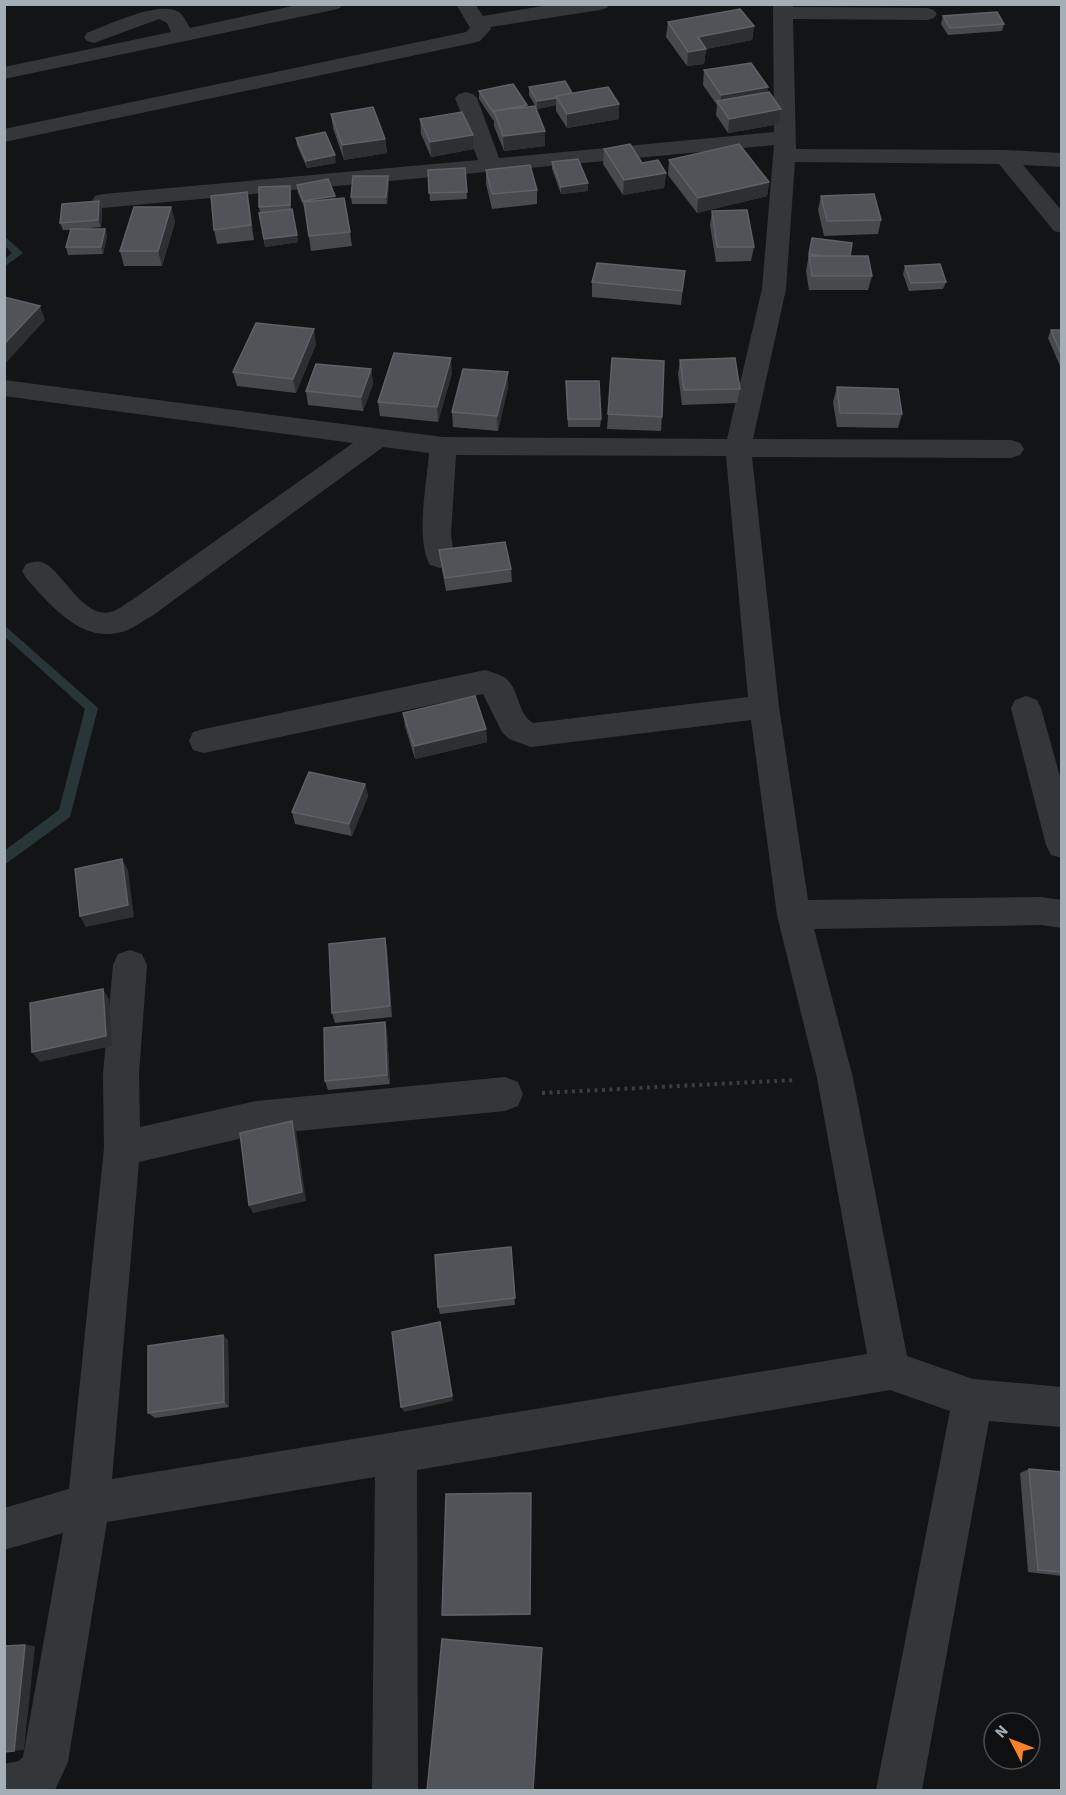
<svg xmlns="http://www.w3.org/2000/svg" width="1066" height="1795" font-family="'Source Sans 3',sans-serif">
	<rect width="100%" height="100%" fill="#131415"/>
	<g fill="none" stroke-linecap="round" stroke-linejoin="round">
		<!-- stream -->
		<path fill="#293639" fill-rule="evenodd" d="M4,236l19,17 -19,14v-8l8,-6 -8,-8z
			M4,625l94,83 -28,109 -63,46h-3v-12l55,-41 26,-101 -81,-73z"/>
		<!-- path -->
		<path stroke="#3a3e41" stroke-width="4" stroke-dasharray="3 4.5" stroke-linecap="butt" d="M542,1093l253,-13"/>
		<!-- minor -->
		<path fill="#34373a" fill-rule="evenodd" d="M302,4h40l-2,4 -7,2 -329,69v-12l167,-35 -4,-9 -8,-4 -65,24 -7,-2 -3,-4 3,-4c21,-8 72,-33 92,-21 5,4 8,11 11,16z
			M456,4h19l8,12 72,-12h54l-2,4 -7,2 -110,17 1,2 -11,12 -7,2 -469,99v-13l462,-97 4,-4z
			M773,4h20v3l134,1 7,2 3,4 -3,4 -7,2 -134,-1 3,130 209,1 57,3v14l-39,-2 39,46v22l-8,-2 -55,-67 -204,-2 -9,127 -33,150 258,1 9,3 4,6 -4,6 -9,3 -259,-1 27,250 29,193 233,-3 21,3v28l-21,-3 -227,4 39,149 54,278 66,23 89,8v40l-73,-6 -67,369h-46l74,-379 -60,-21 -473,80 1,320h-46l3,-313 -268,45 -39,240 -13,28h-51v-26l15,-3 4,-4 40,-224 -59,17v-42l65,-19 35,-341 -1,-74 10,-109 5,-11 12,-4 12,4 5,11 -8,109 1,53 116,-26 249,-24 13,5 5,12 -5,12 -13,5 -249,24 -117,27 -27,317 755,-125 -50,-276 -40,-163 -26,-195 -220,27 -22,-8 -7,-7 -19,-38 -279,59 -11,-3 -4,-9 4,-9 11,-3 281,-59c6,2 14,4 19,7 16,11 12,35 29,46l215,-26 -22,-241 -270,-1 -5,79 3,24 -4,7 -10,3 -10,-3c-15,-26 -3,-82 -1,-112l-46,-6 -231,169c-8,4 -16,10 -24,14 -44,17 -76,-23 -102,-52l-4,-7 4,-7c7,-2 12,-4 18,-1 20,10 39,56 67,49 7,-2 14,-8 21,-12l221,-157 -349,-47v-16l439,57 284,2 35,-150 12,-144 -671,63 -8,-2 -3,-5 3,-5 8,-2 375,-34 -23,-62 4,-4 7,-2 7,2 4,4 22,60 275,-26z
			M1026,696l11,4 4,8 21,76v74l-11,-3 -5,-10 -35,-137 4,-8z"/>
	</g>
	<!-- wall -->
	<path fill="#464a4d" d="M943,16l61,8 -2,7 -54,4 -7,-11z
		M668,22l86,4 -2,14 -46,9 -2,15 -17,2 -21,-29z
		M704,70l64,17 -1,5 12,32 -51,9 -12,-18 1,-10 -14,-20z
		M529,87l43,6 47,26 -52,9 -11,-17v-6l-19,4 -8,-14z
		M479,91l48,16 18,39 -41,5 -10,-25v-6h-1l-14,-21z
		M331,114l54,25 2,14 -43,7 -11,-32z
		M420,119l53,16 1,14 -43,8 -10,-23z
		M296,138l40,25 -29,5 -10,-23z
		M604,149l38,14 24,10 -2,15 -41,7 -20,-31z
		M669,160l100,22 -2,14 -70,17 -29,-38z
		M552,162l36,21v8l-27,3 -9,-25z
		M465,168l2,31 -37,2 -2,-31z
		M486,170l51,20v14l-45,5 -6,-25z
		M388,176l1,8 -2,20h-35l-1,-7z
		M297,185l38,14 15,33 2,14 -41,5 -6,-42 -7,-16z
		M247,192l7,48 -37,4 -3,-14z
		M291,193v16l7,33 -33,5 -6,-40z
		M821,196l60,24 -3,14 -54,2 -6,-26z
		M99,201l3,8 -1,18 -20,2h24l2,7 -4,18 -35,1 -2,-8 5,-17h-8l-3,-7z
		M171,207l4,15 -13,44h-38l-4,-15z
		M712,211l42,36 -3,14 -35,1 -6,-37z
		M812,238l38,18 22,20 -4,14h-59l-3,-19z
		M905,266l41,16 -3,7 -34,2 -6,-17z
		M685,271l-4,34 -89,-8v-15z
		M1051,330h11v36h-2l-12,-28z
		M316,344l-20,49 -59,-7 -4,-14z
		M612,358l50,59 -1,14 -54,-2z
		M680,360l60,29 -3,14 -55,2 -4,-31z
		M371,369l2,15 -10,27 -55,-6 -2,-14z
		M508,372v15l-10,44 -45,-4 -1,-15z
		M452,373l-14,49 -58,-6 -2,-14z
		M566,381l35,38 -1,8h-32z
		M837,387l65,27 -4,14 -61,-1 -4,-25z
		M439,550l72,19 1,13 -66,9 -5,-27z
		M403,713l83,16 1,13 -72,17 -10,-33z
		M365,784l3,12 -16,40 -57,-12 -3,-12z
		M385,938l2,11 5,68 -57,6 -3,-10z
		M385,1022l2,10 3,52 -62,6 -3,-9z
		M511,1247l4,58 -75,9 -2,-7z
		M223,1335l5,6 1,66 -74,11 -7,-5z
		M1029,1469l33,3v104l-34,-4 -8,-99z
		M531,1493l-1,122 -86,1 -2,-1z"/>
	<!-- shaded-wall -->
	<path fill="#2d3032" d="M754,26l-2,14 -46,9 -2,15 -17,2 1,-14 10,-15z
		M768,87l-2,14 -46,4 1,-10z
		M556,98v7l-19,4v-8z
		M619,104v15l-52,9v-14z
		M781,109l-2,15 -51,9 1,-14z
		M545,131v15l-41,5 -1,-15z
		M473,135l1,14 -43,8 -1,-15z
		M385,139l2,14 -43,7 -2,-15z
		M335,155l1,8 -29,5 -1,-7z
		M666,173l-2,15 -41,7 1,-15z
		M388,176l1,8 -2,20 -1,-7z
		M769,182l-2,14 -70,17 1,-15z
		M588,183v8l-27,3v-7z
		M290,186l1,7v19l-1,-7z
		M247,192l3,15 4,33 -3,-15z
		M335,196l1,7 -32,6 -1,-8z
		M99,201l3,8 -1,18 -3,-7z
		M171,207l4,15 -13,44 -4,-15z
		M105,229l2,7 -4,18 -2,-7z
		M297,235l1,7 -33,5 -1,-8z
		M40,306l5,14 -41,45v-21z
		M314,329l2,15 -20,49 -3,-14z
		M451,358l1,15 -14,49 -1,-15z
		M371,369l2,15 -10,27 -2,-14z
		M508,372v15l-10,44 -1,-15z
		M486,729l1,13 -72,17 -1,-13z
		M365,784l3,12 -16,40 -3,-12z
		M122,859l6,11 6,47 -48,10 -6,-11z
		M385,938l2,11 5,68 -2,-11z
		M103,989l6,10 3,47 -72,16 -8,-10z
		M385,1022l2,10 3,52 -3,-9z
		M292,1121l4,9 10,71 -53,12 -4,-8z
		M440,1322l13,79 -49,11 -3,-5z
		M223,1335l5,6 1,66 -5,-5z
		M25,1645l10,1 -11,104 -10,1z"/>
	<!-- building -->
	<path fill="#505458" stroke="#5d6267" stroke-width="1.5" d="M740,9l14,17 -56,11 8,12 -18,3 -20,-30z
		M997,12l7,12 -54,4 -7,-12z
		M751,63l17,24 -47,8 -17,-25z
		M565,81l7,12 -16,3v2l-19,3 -8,-14z
		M513,84l14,21 -33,6v1h-1l-14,-21z
		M608,87l11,17 -52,10 -11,-18z
		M769,92l12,17 -52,10 -12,-18z
		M535,106l10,25 -42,5 -9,-25z
		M373,107l12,32 -43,6 -11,-31z
		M462,112l11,23 -43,7 -10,-23z
		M325,132l10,23 -29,6 -10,-23z
		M630,144l12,19 16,-3 8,13 -42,7 -20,-31z
		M739,144l30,38 -71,16 -29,-38z
		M578,159l10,24 -27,4 -9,-25z
		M530,165l7,25 -45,4 -6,-24z
		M465,168l2,24 -38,1 -1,-23z
		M353,176h35l-2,21h-35z
		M328,179l7,17 -32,5 -6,-16z
		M290,186v19l-31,2v-20z
		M247,192l4,33 -37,5 -3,-34z
		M874,194l7,26 -54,1 -6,-25z
		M344,198l6,34 -41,4 -5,-34z
		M99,201l-1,19 -38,3 2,-19z
		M134,207h37l-13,44h-38z
		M292,209l5,26 -33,4 -5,-26z
		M747,210l7,37h-37l-5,-36z
		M71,229h34l-4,18h-35z
		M812,238l40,5 -2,13h-26l-15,-2z
		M809,256h59l4,20h-60z
		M597,263l88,8 -3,20 -90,-9z
		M940,264l6,18 -35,1 -6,-17z
		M4,297l36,9 -36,38z
		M256,323l58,6 -21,50 -60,-7z
		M1051,330h11v26z
		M394,353l57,5 -14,49 -59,-5z
		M612,358l52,3 -2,56 -54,-3z
		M735,358l5,31 -56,1 -4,-30z
		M316,364l55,5 -10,28 -55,-6z
		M463,369l45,3 -11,44 -45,-4z
		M566,381h33l2,38h-33z
		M837,387l61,2 4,25 -62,-1z
		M505,542l6,27 -66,9 -6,-28z
		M475,696l11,33 -72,17 -11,-33z
		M309,772l56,12 -16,40 -57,-12z
		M122,859l6,46 -48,11 -5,-47z
		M385,938l5,68 -58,7 -3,-69z
		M103,989l3,47 -74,16 -2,-49z
		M385,1022l2,53 -62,6 -1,-53z
		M292,1121l10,71 -53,13 -9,-72z
		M511,1247l4,51 -77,9 -3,-52z
		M440,1322l12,74 -51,11 -9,-75z
		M223,1335l1,67 -76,11v-67z
		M1029,1469l33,3v100l-24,-2z
		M531,1493l-1,121 -88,1 4,-121z
		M442,1639l100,9 -9,143h-106z
		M25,1645l-11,106 -10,1v-106z"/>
	<!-- border -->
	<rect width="1066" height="1795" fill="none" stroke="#a4aeb6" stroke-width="12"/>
	<!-- north arrow -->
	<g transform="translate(1012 1741) rotate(312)"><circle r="28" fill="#0e0f10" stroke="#4a4f52" stroke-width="1.5"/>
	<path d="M0-4.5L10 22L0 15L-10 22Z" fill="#f6832a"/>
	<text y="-9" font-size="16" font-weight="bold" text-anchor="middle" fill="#a4aeb6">N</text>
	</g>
</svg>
